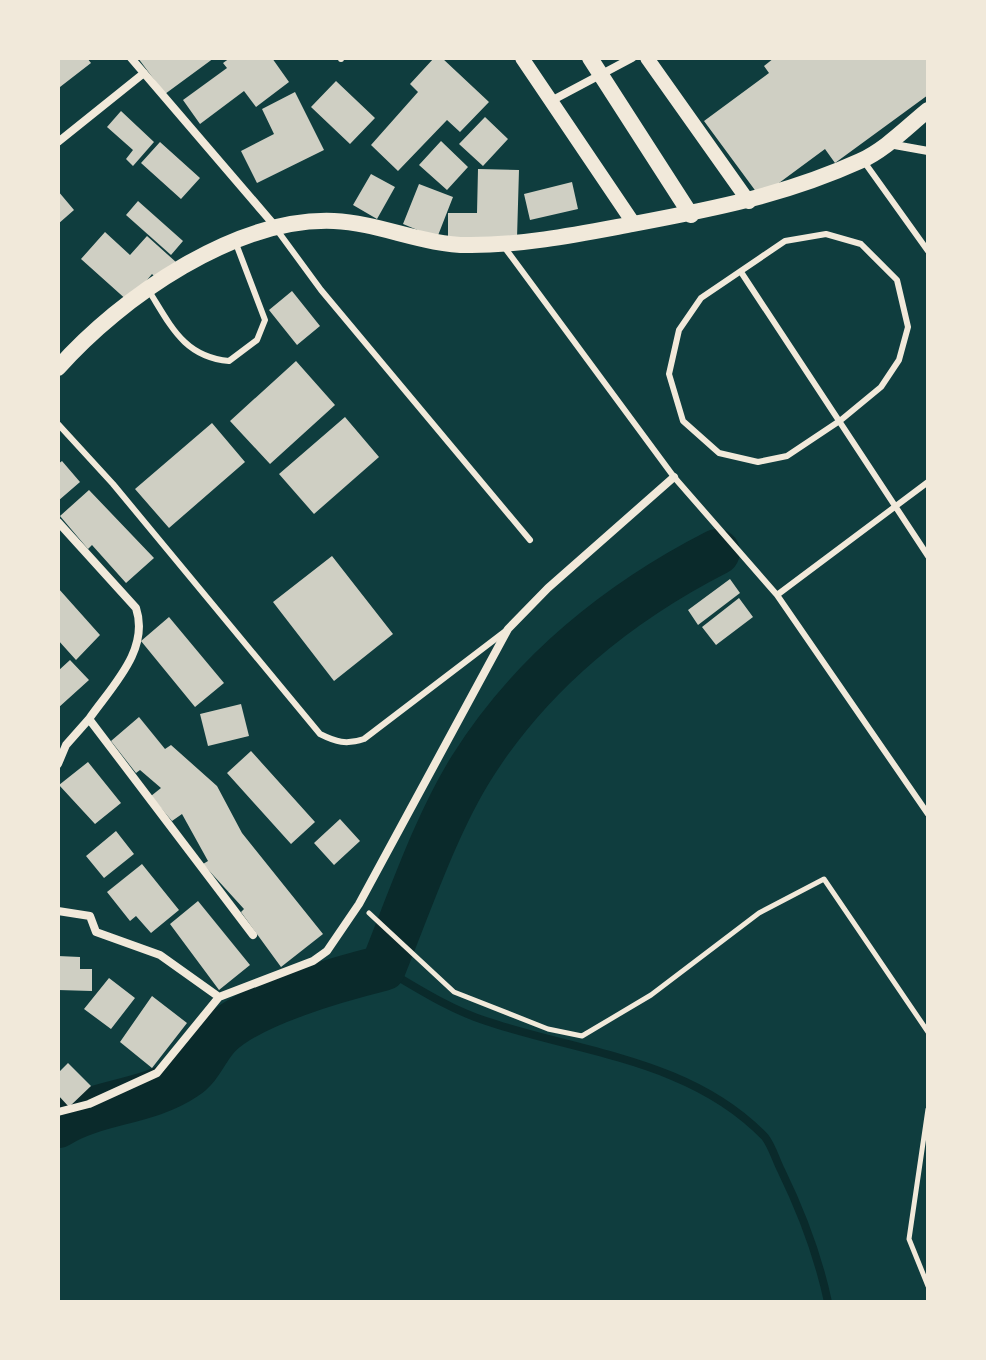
<svg xmlns="http://www.w3.org/2000/svg" width="986" height="1360" font-family="'Fira Sans',sans-serif">
	<rect width="100%" height="100%" fill="#0f3d3e"/>
	<g fill="none" stroke-linecap="round" stroke-linejoin="round">
		<!-- stream -->
		<path stroke="#0a2a2b" stroke-width="8" d="M383,968c34,20 66,41 103,53 96,32 205,39 279,116 7,9 11,23 16,33 21,43 37,85 47,132"/>
		<!-- river -->
		<path stroke="#0a2a2b" stroke-width="46" d="M58,1125c38,-24 89,-22 127,-48 16,-10 21,-29 34,-42 33,-32 120,-56 164,-67 26,-64 53,-144 89,-201 59,-94 147,-165 245,-215"/>
	</g>
	<!-- building -->
	<path fill="#cfcfc3" d="M58,58h29l4,5 -31,24z
		M138,58h76l-49,36z
		M230,58h42l17,24 -33,25 -12,-16 -44,33 -17,-24 44,-32 -4,-5z
		M434,58h8l47,44 -29,30 -13,-12 -49,51 -27,-26 47,-53 -8,-8z
		M774,58h154v37l-93,68 -10,-14 -65,48 -56,-76 65,-48 -5,-7z
		M336,81l39,37 -25,26 -39,-37z
		M295,92l29,58 -67,33 -16,-32 33,-17 -12,-25z
		M121,111l33,31 -21,24 -7,-7 7,-9 -26,-23z
		M485,117l23,22 -25,27 -24,-22z
		M441,141l27,26 -21,23 -28,-25z
		M160,142l40,36 -19,21 -40,-36z
		M478,169l41,1 -2,68 -69,-1v-24h29z
		M371,174l24,13 -18,32 -24,-14z
		M572,182l6,27 -48,11 -6,-26z
		M419,184l34,13 -16,41 -34,-14z
		M58,191l16,19 -16,14z
		M138,201l45,40 -12,14 -45,-40z
		M105,232l25,23 17,-19 30,27 -17,19 -8,-8 -23,28 -48,-43z
		M292,291l28,35 -23,19 -28,-35z
		M296,361l39,44 -65,59 -40,-43z
		M345,417l34,40 -65,57 -35,-40z
		M212,423l33,39 -76,66 -34,-39z
		M62,461l18,21 -22,19v-37z
		M89,490l65,68 -28,25 -34,-38 -4,4 -28,-33z
		M332,556l61,78 -59,47 -61,-79z
		M730,579l10,14 -42,32 -10,-15z
		M58,588l42,47 -24,25 -18,-20z
		M739,598l14,19 -37,28 -14,-18z
		M169,617l55,66 -29,24 -54,-66z
		M70,660l19,20 -31,28v-37z
		M241,704l8,32 -41,10 -8,-32z
		M139,717l26,32 6,-4 46,41 25,47 81,101 -42,33 -40,-55 3,-3 -41,-45 5,-3 -26,-47 -10,7 -21,-25 10,-8 -21,-18 -4,3 -25,-32z
		M251,751l64,71 -24,22 -64,-71z
		M88,762l33,41 -26,21 -36,-39z
		M340,819l20,22 -26,24 -20,-22z
		M116,831l18,23 -30,24 -18,-22z
		M142,864l37,46 -28,23 -15,-17 -6,5 -23,-29z
		M198,901l52,64 -31,25 -49,-66z
		M58,956l22,1v12h12v22l-34,-1z
		M109,978l26,20 -24,31 -27,-20z
		M152,996l35,27 -35,45 -32,-26z
		M68,1063l23,23 -22,21 -11,-12v-22z"/>
	<g fill="none" stroke-linecap="round" stroke-linejoin="round">
		<!-- path -->
		<path stroke="#f1e9da" stroke-width="5" d="M369,913l85,79 94,37 34,7 69,-41 108,-82 65,-34 104,153
			M928,1109l-19,130 19,47"/>
		<!-- service -->
		<path stroke="#f1e9da" stroke-width="6" d="M341,58v1
			M865,163l63,88
			M277,230l44,60 209,250
			M826,234l35,10 36,36 11,47 -9,33 -18,27 -40,33 -54,36 -29,6 -39,-9 -36,-32 -14,-47 10,-44 22,-32 84,-57z
			M505,248l169,229 103,118 151,219
			M741,272l187,284
			M149,291c22,35 35,66 80,70l28,-21 8,-20 -30,-79
			M58,424l55,60 207,250c16,8 26,11 44,5l143,-109
			M777,595l151,-113"/>
		<!-- minor -->
		<path stroke="#f1e9da" stroke-width="8" d="M131,58l144,168
			M551,101l81,-43
			M58,142l86,-69
			M889,144l39,7
			M58,522l78,86c14,42 -24,78 -47,111l164,216
			M58,764l8,-19 23,-26
			M58,911l32,5 6,16 64,23 59,42
			M58,1112l31,-8 68,-31 62,-76 94,-36 14,-10 32,-47 149,-275 40,-41 126,-111"/>
		<!-- tertiary -->
		<path stroke="#f1e9da" stroke-width="14" d="M522,58l112,166
			M647,58l102,144"/>
		<!-- secondary -->
		<path stroke="#f1e9da" stroke-width="16" d="M590,58l101,157
			M58,368c63,-71 178,-151 276,-147 46,2 91,25 137,24 55,0 108,-11 162,-21 80,-15 152,-29 227,-63 25,-11 47,-34 68,-51"/>
	</g>
	<!-- border -->
	<rect width="986" height="1360" fill="none" stroke="#f1e9da" stroke-width="120"/>
</svg>
